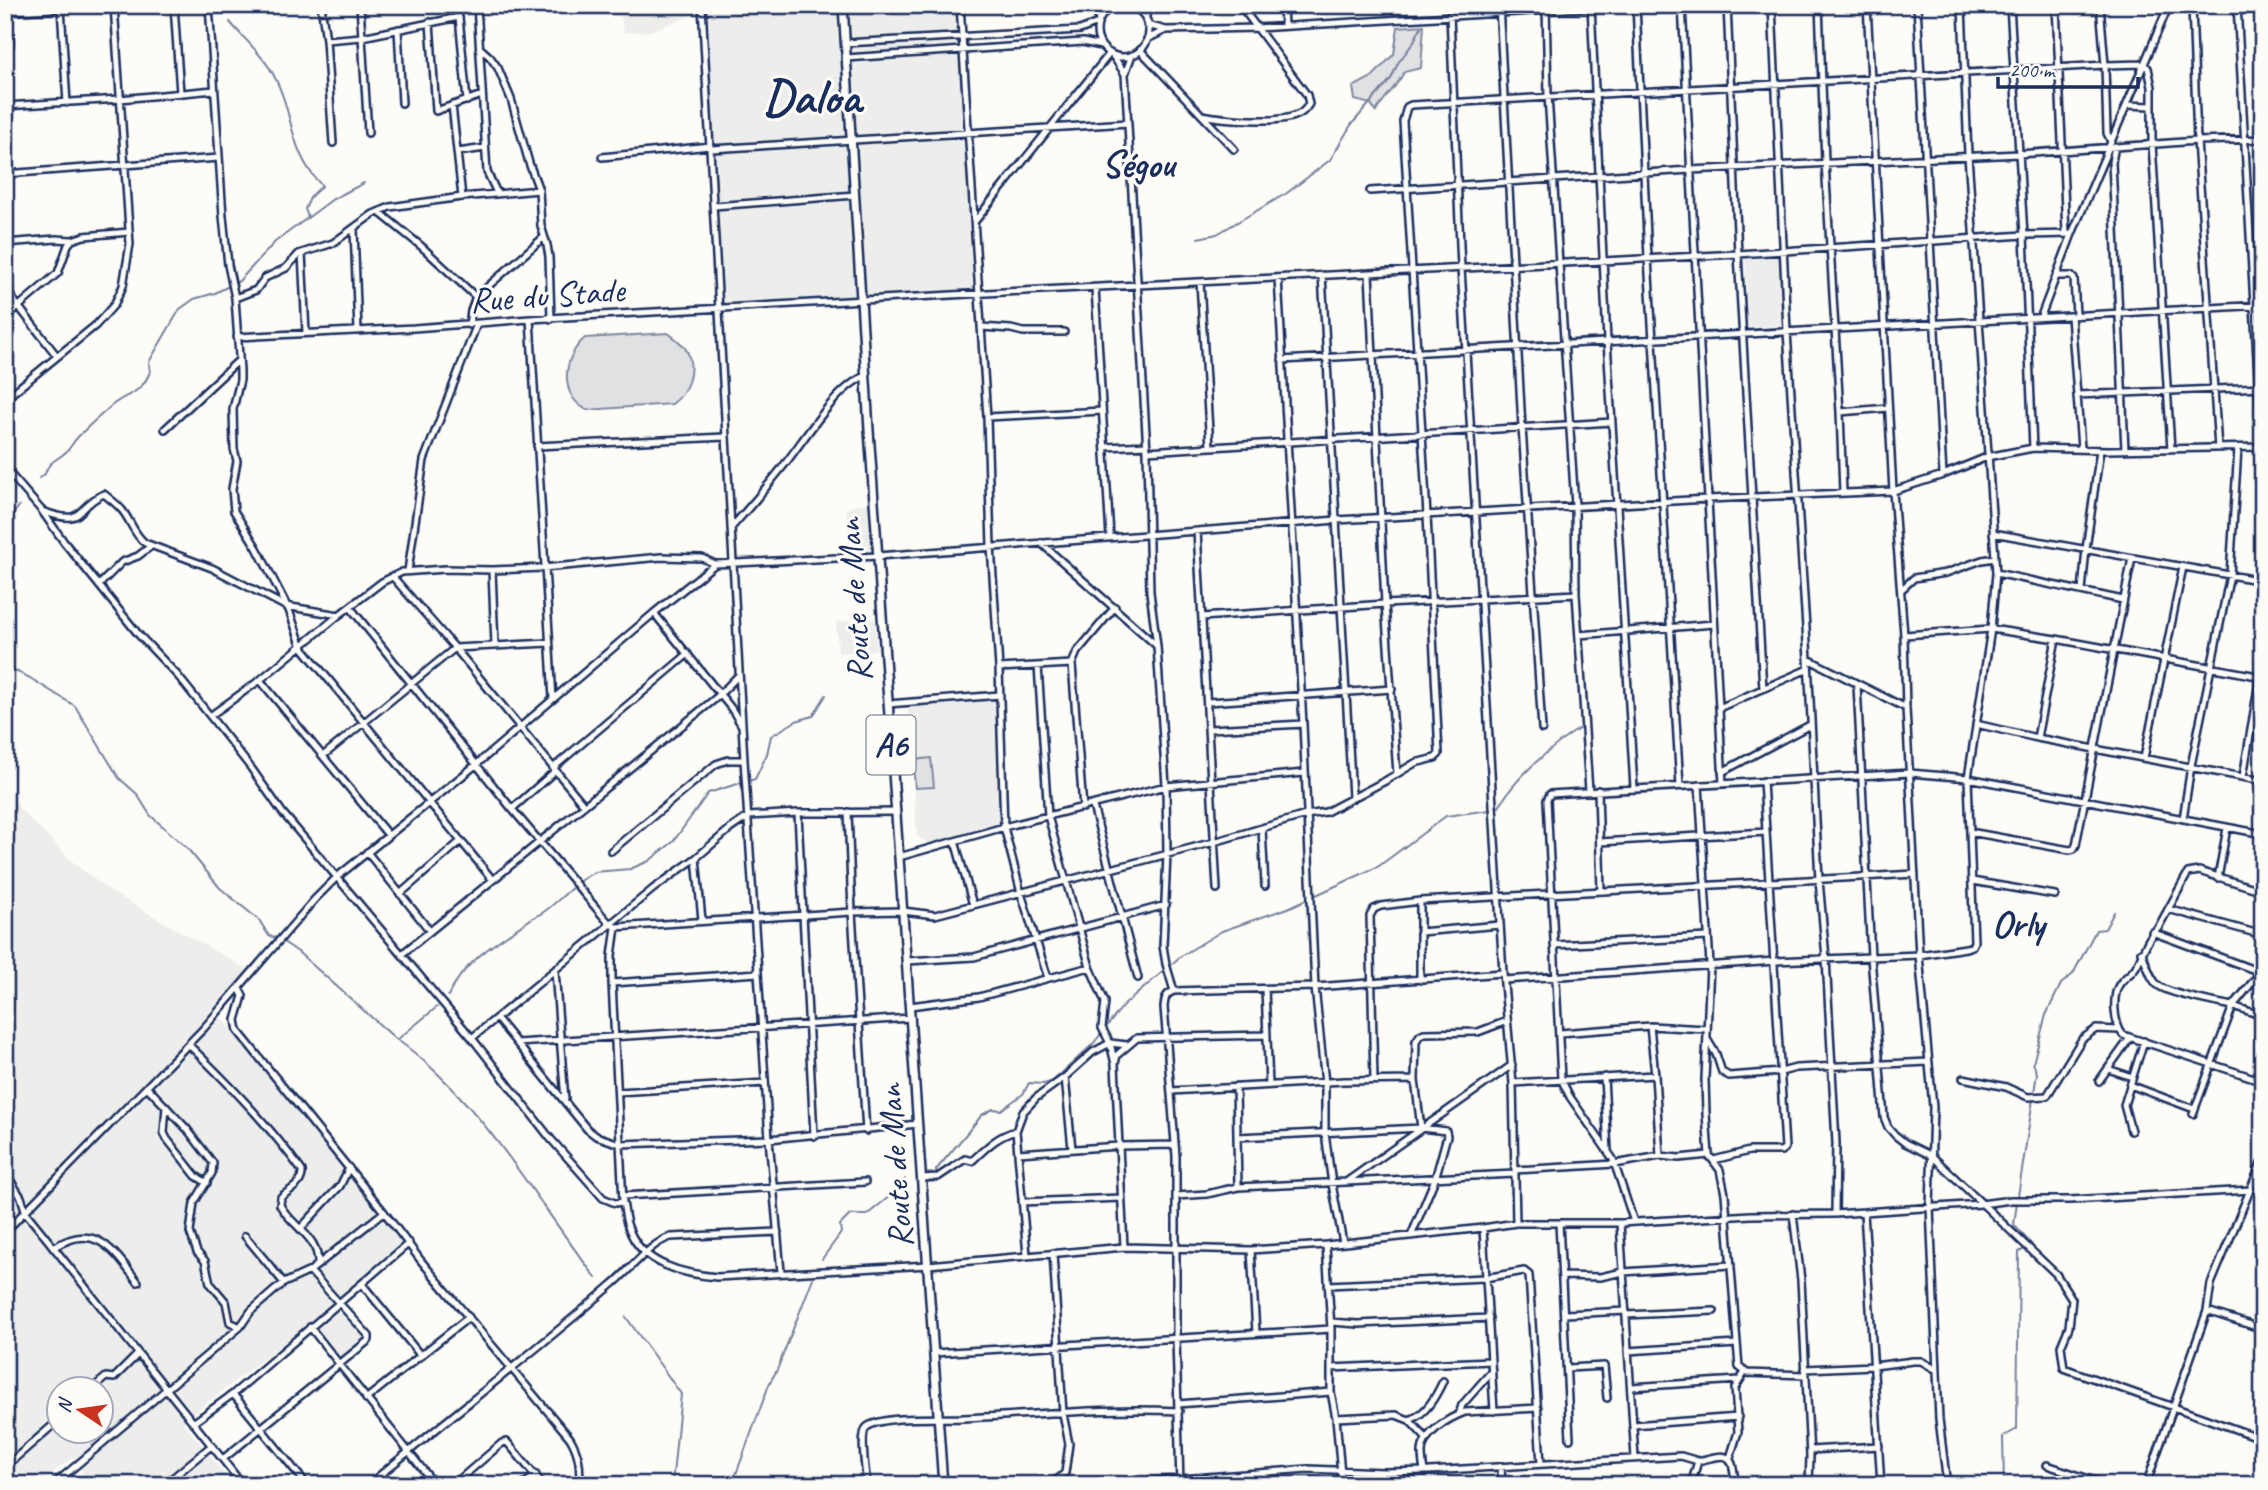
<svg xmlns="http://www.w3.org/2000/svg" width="2268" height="1490" font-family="Caveat,sans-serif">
	<rect width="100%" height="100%" fill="#fdfcf7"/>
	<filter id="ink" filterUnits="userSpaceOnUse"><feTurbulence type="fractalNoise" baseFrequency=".0143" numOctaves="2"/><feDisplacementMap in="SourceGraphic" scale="14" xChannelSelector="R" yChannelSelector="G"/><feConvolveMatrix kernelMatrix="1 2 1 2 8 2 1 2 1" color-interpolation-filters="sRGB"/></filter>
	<g filter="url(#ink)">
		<!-- built -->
		<path fill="#edeeec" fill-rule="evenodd" d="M618,5h79v8l-46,18 -27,2z
			M707,5h249l17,288 -249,12z
			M1779,256l4,66 -3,4 -31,1 -2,-3 -2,-65z
			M869,503l4,48 -23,2 -4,-45h6v-3z
			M875,619l2,31 -39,3 -2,-31z
			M995,700l6,124 -72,20 -12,-8 -9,-129z
			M5,784l15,25 54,54 37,29 141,80 -35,41 95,110 97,121 -226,178 50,63h-141l-20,-27 -35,27h-32zM60,1388h42v42h-42z
			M340,1304l30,35 -31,22 -25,-35z"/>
		<!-- green -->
		<path fill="#e0e1e3" stroke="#7e88a0" stroke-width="2" d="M1424,25l-3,43 -17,4c-7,15 -20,25 -28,40l-5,-8 -16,-4 -2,-13 19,-10 22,-23 4,-27z
			M668,333c7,5 16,11 20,20 7,19 -1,40 -16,51l-85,6c-29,-14 -24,-54 -2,-72z
			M931,758l3,29 -19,1 -2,-28z"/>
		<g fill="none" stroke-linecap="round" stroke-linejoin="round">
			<!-- stream -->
			<path stroke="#76819c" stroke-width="2" d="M1426,9v-4
				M230,22c13,16 32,32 42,50 23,40 15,78 50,114l-11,10 -6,13 3,8
				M1198,238l19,-4 70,-41 43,-33 21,-35 40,-46 7,-16 15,-20 8,-16
				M39,478l6,-4c3,-13 13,-14 22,-23 4,-4 6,-9 10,-13 10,-11 22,-21 33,-31 17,-15 30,-11 40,-35l-1,-10 31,-53 14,-10 21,-6 24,-12 36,-39 58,-43 31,-16
				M5,525l15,-20
				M5,666l25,12 45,28 44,72 18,16 13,21 37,33 33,40 39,32 10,16 8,2
				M748,781l7,-2 12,-25 4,-18 25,-15 17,-5 13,-21
				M1499,807c15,-29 55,-63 83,-80
				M578,882l16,-10 36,-3 19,-8 24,-19 35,-49 36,-11
				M282,941l16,11 99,88c16,10 28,22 41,34 63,61 105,136 158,204
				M448,996c15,-34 50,-55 80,-75 4,-4 10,-5 14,-8 11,-7 20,-17 30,-25
				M398,1039l39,-32
				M936,1170l46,-55 11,-6 8,1 22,-16 6,-11 15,1 9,-3 40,-37 30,-38 58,-50 41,-25 66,-23 91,-42 67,-50 44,-6
				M2018,1196l19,-123 -4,-10 13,-48 15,-31 12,-10 23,-44 9,-1 9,-17
				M822,1259l19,-26 -1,-8 10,-10h17c13,-12 29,-21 38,-36
				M626,1317l55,77 -9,91
				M732,1485l38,-103 7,-12 36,-92
				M2004,1485l-1,-48 14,-8 2,-177 13,-7 -18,-20 3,-23"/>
			<!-- minor casing -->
			<g stroke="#1b2f5e" stroke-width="10">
				<path id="minor" d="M174,5l6,88
					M209,5l14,211 5,49 7,33 5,73v9l-7,29 1,40 3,12 -5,28 2,22 23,37 32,62 13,37 190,232
					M321,5l5,35 7,103
					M360,5l8,128
					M477,5l10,167 10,21
					M702,5l42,755 25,379 12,133
					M960,5l27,412 4,129 8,122 5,159 17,66 27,85
					M1093,5l6,15
					M1099,5l14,2
					M1283,5l1,21
					M1499,5l23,422 20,302
					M1546,5l2,91 27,410 1,88 13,197
					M1591,5l16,336 27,447
					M1636,5l12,253 32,528
					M1682,5l41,779
					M1727,5l11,249 25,435
					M1772,5l15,326 21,328 11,221 7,78 10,185 -1,71
					M1819,5l6,157 15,250 3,80
					M1867,5l26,486 11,144 2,73 13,247 14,152 -3,100 9,212 8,66
					M1917,5l26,470
					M2010,5l14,230 9,213
					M2056,5l10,228
					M2100,5l5,60 2,68 4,9
					M2192,5l5,136 21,307
					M2237,5l25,442
					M1097 31a26 26 0 1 1 52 0a26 26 0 1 1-52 0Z
					M61,8l6,95
					M5,12l108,-7
					M1450,15l11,253 42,705 10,110 3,140
					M1146,21v-16
					M430,22l6,89 46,-16
					M1147,25l19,5 91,-2 372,-23
					M398,29l4,74
					M1147,39l19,-9
					M326,40l36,-3 97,-20 8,84
					M845,43l235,-13 18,-7
					M5,45h5l-2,-33
					M480,48l10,9 8,11 13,31 18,64 10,27 2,36 6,19 2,12 2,62
					M1140,50l94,99
					M1132,55l-7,19 22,377 3,141 7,54 9,140 1,68 -4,92 3,18 8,27
					M1113,56l12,18
					M846,58l237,-16 18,4
					M452,105l10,92
					M2127,105l24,1
					M5,106l115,-7 94,-9
					M1202,115c20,4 77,9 95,0 6,-2 9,-6 12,-11l-2,-9 -67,-90
					M2115,146l-3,16 13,288
					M711,149l417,-26
					M458,152l27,-4
					M602,157l108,-11
					M5,174l214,-16
					M1370,191l320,-21 329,-16 178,-13 66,-2
					M714,206l141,-11
					M379,212l42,34 55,51
					M976,220l134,-167
					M354,229l4,102
					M5,243l51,-4 16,1
					M302,253l4,80
					M1369,273l16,331 12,170
					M1322,275l30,522
					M2056,276h15l3,3 2,36
					M1278,278l25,446 12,263 10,96v50l7,51 11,59
					M1200,282l10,165
					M1095,288l15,249
					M5,289l52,67
					M235,298l21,-8 9,-12 21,-10 13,-14 34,-11 40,-29 17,-7 72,-10 77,-7
					M2041,316l31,-82 97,-229
					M2071,316l10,132
					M5,318l53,-45 10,-28 4,-5 12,-4 45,-4
					M530,319l23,380
					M469,325l2,-14 5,-14 68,-60
					M981,327l30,2 12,3h41
					M237,337l177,-9 116,-9 511,-29 697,-36 286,-19 48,-1
					M1282,360l981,-55
					M2077,395l186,-8
					M5,399l91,-74 18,-20 9,-19 7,-42 -16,-239
					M1840,412l48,-4
					M987,417l115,-6
					M165,429l74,-69
					M537,446l188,-9
					M1105,447l42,-2
					M1147,451l465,-29
					M5,468l37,43 22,31 75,93 39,41 32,40 41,52 31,44 190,226 78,100 53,60 12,5 8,-1
					M42,511c46,17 31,-4 62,-17 6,5 13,10 18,16 9,11 12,25 23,33l67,25 73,38 54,9
					M731,528c17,-19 34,-39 50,-59 22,-27 53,-80 84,-93
					M1197,531l20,358
					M1993,533l270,48
					M1041,543l116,103
					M492,570l3,76
					M408,571l16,-111 53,-136
					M1996,573l127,27
					M392,576l63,72 129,157
					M99,585l23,-23 16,-6 13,-10
					M1901,590l13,-12 32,-5 36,-13 13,-2
					M2082,591l4,-42 14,-99
					M350,607l162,202 90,106 8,9 6,3 236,-15 51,-1 32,4 279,-73 92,-27 20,-3 59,-31 30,-18 20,-5 4,-4 -12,-239 -24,-394 4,-14 4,-2 694,-40 38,-1 5,4 4,19v57l19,305
					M654,613l77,95 11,18
					M1202,617l183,-13 191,-10
					M1579,635l135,-11
					M1904,635l87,-6 65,10 207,38
					M1808,659l98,49
					M1038,666l10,150 42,151 15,35 -3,26 8,15 5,21
					M999,668l73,-4
					M260,680l128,155
					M1857,685l14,272 13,160 4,10 7,8 10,8 27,13 124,118 16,25 -3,28 -8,19 3,22 199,71
					M1208,702l184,-13
					M888,704l112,-9
					M1719,708l89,-39
					M210,716l50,-36 79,-65 43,-33 20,-10 43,-3 47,1 51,-2 118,-11 41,1 13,6
					M1976,724l61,14 226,43
					M1209,729l94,-5
					M2037,738l19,-99
					M324,755l131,-107 94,-5
					M2144,758l39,-191
					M553,768l135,-114
					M1722,772l88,-47
					M2243,777l20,-119
					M1699,785l11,180 -5,114 1,35 3,41 11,15 5,24 14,173 8,6 58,2
					M1598,790l3,100
					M1093,806l45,172
					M1083,808l-11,-144 5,-12 38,-45
					M512,809l43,-38
					M848,812l4,100 14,219
					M798,813l16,323
					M2183,819l8,-53 39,-191 8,-127
					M1262,829l3,57
					M1970,832l100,18 4,-1 2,-4 56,-287
					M955,841l18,64
					M1600,842l166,-10
					M611,851l105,-87 12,-4h16
					M367,852l63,79
					M899,857l105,-30 162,-41 138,-13
					M696,858l6,62
					M2218,878l9,-50
					M1972,881l83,14
					M2263,891l-64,-20 -11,2 -29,53c-12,12 -15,25 -22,39 -4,8 -11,11 -16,17 -10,12 -7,42 2,53l140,46
					M400,894l61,-53
					M2168,909l95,26
					M616,927l-4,29v27l11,219c2,9 2,19 6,27 13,36 55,45 88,48l211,-12 196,-18 127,3 75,-5 157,-17 33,-5h104l131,-8 84,-1 146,-10 30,-4h59l181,-10
					M1420,932l80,-7
					M2152,932l108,40
					M1554,945l154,-8
					M2141,952c6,10 8,27 18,34 11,8 58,17 74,20l30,-37
					M402,954l314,-256 23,-23
					M907,961l67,-4 192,-52
					M555,971l10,129
					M1420,980v-79
					M1504,980l271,-19 144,-6 47,-7 6,-2 2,-4 -6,-164 23,-149 5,-56 -28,-418 -6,-150
					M612,983l146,-10
					M239,988l4,8 -7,24 2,11 146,181 38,50 148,176c9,15 11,29 9,47
					M1265,989l4,96
					M910,1006l69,-9 111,-30
					M497,1019l90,110 9,7 24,8 149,-5 149,-15
					M1650,1026l5,49 5,81
					M1560,1033l90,-7 57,3
					M472,1038l181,-149 43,-31 34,-29 19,-13 49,-3 98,-1
					M1707,1039l9,15 6,18 7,4 52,-4 15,-4 133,-6
					M517,1043l394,-25
					M189,1045c40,39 80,80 113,126 1,14 -13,19 -21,26l-1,8c12,23 39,30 38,60
					M2108,1069l24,8
					M1065,1077l7,72
					M1604,1077l4,74
					M1963,1078l43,9 22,10 19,-1 35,-57 14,-10 23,1
					M1374,1080l-4,-164 4,-7 7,-3 39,-5 495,-27
					M2099,1081l31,-43
					M1513,1083l142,-8
					M2130,1085l64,24
					M1236,1086l2,101
					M147,1087l40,42 26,34 -1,10 -18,30 -4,29 7,20 8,9 5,22 16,19 4,20 10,5
					M1171,1091l173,-10 71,-1
					M618,1092l147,-9
					M166,1106l-2,27 3,6 29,37 11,7
					M2193,1114l40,-108 30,10
					M1421,1128l-6,-48 1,-39 4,-6 4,-2 54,-1 29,-11
					M1016,1131l11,124
					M2131,1131l-7,-26 20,-64
					M1237,1137l184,-9 25,3 1,5 -12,43 -24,57
					M1018,1153l101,-7 56,-1
					M1714,1160l35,-9h32l4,-3 -22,-367
					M1515,1170l100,-6 45,-8 19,2 30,-3
					M5,1172l16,25 5,16 17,21 200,251
					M922,1178l16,-1 27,-18 7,2c14,-13 25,-25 44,-30l7,-19 13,-14 29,-21 28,-25 17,-9 17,2
					M1346,1182l169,-8
					M623,1196l242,-14
					M1176,1196l31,-2 31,-7 108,-5 166,-117
					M1022,1202l99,-4
					M1864,1212l17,273
					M1793,1214l8,66 9,176 -1,29
					M1634,1222l-21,-63 -43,-62 -9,-18 -14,-279 3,-6 360,-21 58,5 295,56
					M1559,1223l11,216
					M1620,1223l15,235
					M1483,1228l11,183
					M300,1229l40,-43 9,-18
					M5,1232l199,-204 111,-129 22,-22 140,-113 177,-151 61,-49 163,-8 459,-36 371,-21 185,-8 50,-16 44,-18 46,-9 75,2 155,-3
					M245,1236l39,47
					M1326,1245l5,84v63l5,26 6,67
					M1124,1247l-9,-183 2,-9 20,-17 129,-3
					M53,1248c43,-28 60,3 85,34
					M1251,1250l5,82
					M1563,1276l37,1 23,-5 108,-7
					M362,1284l59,72
					M1328,1285l157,-7 39,-7 5,4 12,189
					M2207,1311l56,18
					M1565,1314l61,-3
					M1626,1315l88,-4
					M1331,1322l27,2 131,-6
					M310,1327l125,158
					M1628,1351l109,-7
					M934,1353l397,-24
					M1331,1368l160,-7
					M1568,1368l36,-2 3,32
					M1805,1369l69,-3 39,-5h8l16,9
					M1631,1387l108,-7
					M93,1388l13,-11 8,1 24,-24
					M233,1394l74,91
					M366,1399l103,-82
					M1178,1404l153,-12
					M1459,1414l3,-9 30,-34
					M1336,1418l60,-3 13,5 17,18
					M1409,1420c17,-5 27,-24 34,-39
					M193,1423l40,-29 176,-151
					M1633,1425l105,-8
					M1810,1450l69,-4
					M1730,1458l8,-26 -3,-44 10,-16
					M223,1459l146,-119v-4l-59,-65
					M2047,1465l60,20
					M1501,1466l1,19
					M5,1467l55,-48
					M1424,1471c-1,-6 -2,-12 -2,-18 0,-20 27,-35 43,-41l73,-4
					M53,1485l187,-158 11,-16 24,-21 9,-7 26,-12 74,-59
					M164,1485l47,-39
					M368,1485c82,-68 165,-132 245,-201 16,-13 38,-42 58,-47l107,-5
					M453,1485l49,-42 5,-1 36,43
					M523,1485l13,-10
					M867,1485c-1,-11 -8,-52 0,-58 17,-12 74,-8 96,-9 72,-3 144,-11 216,-7
					M1051,1485l14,-12 4,-29 -6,-30 -10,-161
					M1104,1485l204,-16 76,3 45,-1 252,-15 17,5
					M1180,1485l-4,-147v-182l-12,-149c1,-8 1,-13 10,-16l141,-4 188,-14
					M1687,1485l6,-7 5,-17c31,-8 35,-9 37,24
					M2146,1485l61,-174 4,-27 52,-125"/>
			</g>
			<!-- highway casing -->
			<g stroke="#1b2f5e" stroke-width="12">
				<path id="highway" d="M843,5l26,425 74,1055"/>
			</g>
			<!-- minor -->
			<use href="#minor" stroke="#fdfcf7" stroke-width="5"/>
			<!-- highway -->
			<use href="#highway" stroke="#fdfcf7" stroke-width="7"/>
		</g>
	</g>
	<g text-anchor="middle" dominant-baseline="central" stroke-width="6" stroke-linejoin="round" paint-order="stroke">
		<!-- shield labels -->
		<rect fill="#fdfcf7" stroke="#5f6c8c" stroke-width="2" x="866.5" y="715.5" width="49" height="59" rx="5"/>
		<g font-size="33" font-weight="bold" fill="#1b2f5e">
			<text x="891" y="745">A6</text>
		</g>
		<!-- street labels -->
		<g font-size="35" fill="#1b2f5e" stroke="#fdfcf7">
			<text transform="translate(547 295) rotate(-4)">Rue du Stade</text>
			<text transform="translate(854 600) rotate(-94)">Route de Man</text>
			<text transform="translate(895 1166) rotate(-94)">Route de Man</text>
		</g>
		<!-- quarter labels -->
		<g font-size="38" font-weight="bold" fill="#1b2f5e" stroke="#fdfcf7">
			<text x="1138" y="164">Ségou</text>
			<text x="2018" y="924">Orly</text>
		</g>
		<!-- town labels -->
		<g font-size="49" font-weight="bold" fill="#1b2f5e" stroke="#fdfcf7">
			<text x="812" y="97">Daloa</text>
		</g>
	</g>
	<!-- margin -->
	<rect width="2268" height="1490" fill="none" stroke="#fdfcf7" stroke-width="28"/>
	<rect x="14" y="14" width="2240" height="1462" fill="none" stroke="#1b2f5e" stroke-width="2.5" filter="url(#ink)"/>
	<!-- north arrow -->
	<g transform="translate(80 1410) rotate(283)"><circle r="33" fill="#fdfcf7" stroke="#a3aaba" stroke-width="2"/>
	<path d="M0-5L12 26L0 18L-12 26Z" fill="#c8321e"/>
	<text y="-10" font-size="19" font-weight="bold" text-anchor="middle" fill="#1b2f5e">N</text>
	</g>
	<!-- scale -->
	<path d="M1998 77v10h140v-10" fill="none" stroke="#1b2f5e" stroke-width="3.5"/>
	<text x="2009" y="77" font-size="21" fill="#1b2f5e" stroke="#fdfcf7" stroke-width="5" paint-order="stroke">200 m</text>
</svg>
